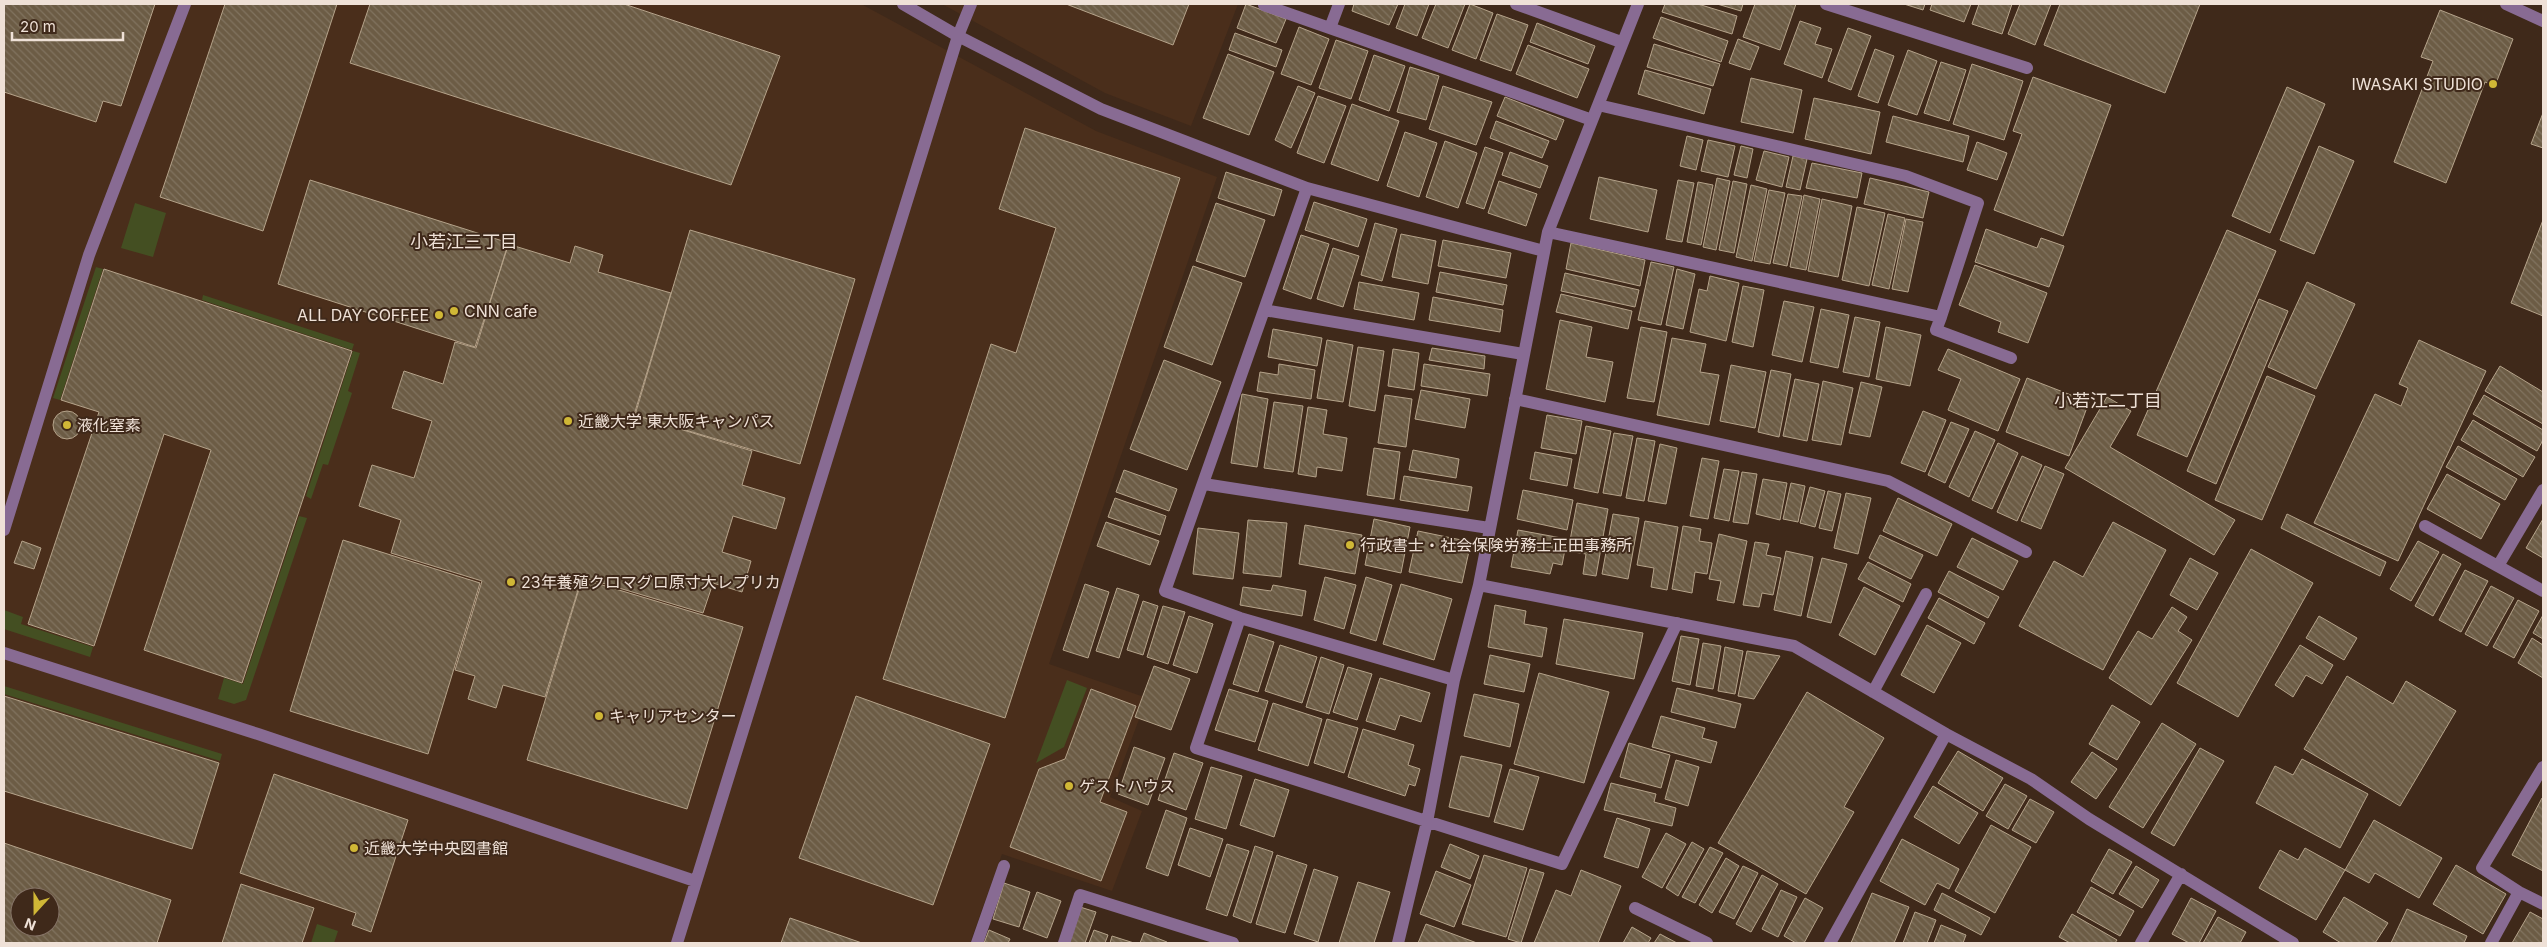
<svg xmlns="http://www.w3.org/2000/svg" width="2547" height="947" font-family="Inter,'Noto Sans JP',sans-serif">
	<defs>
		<pattern id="building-back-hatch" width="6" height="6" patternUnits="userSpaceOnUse" patternTransform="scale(1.25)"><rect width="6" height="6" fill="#6c5c45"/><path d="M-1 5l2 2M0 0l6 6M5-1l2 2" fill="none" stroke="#81735f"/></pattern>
	</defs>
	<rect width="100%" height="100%" fill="#3f291a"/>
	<!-- built -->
	<path fill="#4a2e1b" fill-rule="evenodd" d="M4,4h857l235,127 121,46 -168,487 98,34 -37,99 32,14 -30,80 -110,-37 -32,89h-966zM20,897h30v30h-30z
		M942,4h296l-47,122 -86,-33z"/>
	<!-- garden -->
	<path fill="#444f22" d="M135,203l31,10 -13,44 -32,-9z
		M96,267l7,2 -43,131 -7,-2z
		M203,295l151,49 -2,6 -150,-50z
		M353,351l7,2 -12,38 4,2 -24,72 -5,-1 -12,35 -5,-3z
		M299,516l8,2 -61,182 -12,4 -16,-5 6,-21 19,6z
		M4,610l19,7 -2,7 72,23 -3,10 -86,-28z
		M1067,680l20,8 -23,59 -28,16z
		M4,686l218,68 -2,7 -216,-67z
		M317,924l21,7 -4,12h-23z"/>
	<!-- building -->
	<path fill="url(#building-back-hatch)" stroke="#b5a38a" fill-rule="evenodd" d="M4,4h151l-34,102 -18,-5 -7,21 -92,-30z
		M225,4h112l-74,227 -103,-34z
		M370,4h254l156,52 -49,129 -381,-122z
		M1066,4h123l-16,41z
		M1246,4l40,15 -10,24 -39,-15z
		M1354,4h44l-9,21 -37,-14z
		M1405,4h24l-12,32 -21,-8z
		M1436,4h29l-17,44 -26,-10z
		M1470,4l23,9 -17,46 -24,-9z
		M1665,4h33l39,12 -5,18 -70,-22z
		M1717,4h26l-2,7z
		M1755,4h41l-16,46 -37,-13z
		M1904,4h21l-2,6z
		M1932,4h39l-7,18 -34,-12z
		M1979,4h33l-10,30 -30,-10z
		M2020,4h31l-16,41 -27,-11z
		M2060,4h140l-35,89 -121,-48z
		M2440,10l73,29 -18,47 -10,-4 -39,101 -52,-21 39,-101 -12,-4z
		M1497,14l31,11 -17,46 -31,-11z
		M1661,17l67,24 -7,21 -68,-24z
		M1800,21l21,7 -6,16 17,5 -10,29 -38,-14z
		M1537,23l58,23 -7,18 -58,-22z
		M1299,27l30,12 -18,46 -30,-11z
		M1848,28l23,8 -20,54 -23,-9z
		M1235,33l47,17 -6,17 -47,-17z
		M1738,39l21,8 -9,23 -21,-7z
		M1336,40l32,11 -17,48 -32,-11z
		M1654,44l66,20 -7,22 -66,-19z
		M1528,45l61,24 -12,29 -61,-24z
		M1875,49l19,7 -16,47 -20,-7z
		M1908,50l29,11 -20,54 -29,-10z
		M1228,54l46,18 -25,63 -46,-17z
		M1374,55l31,11 -16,45 -30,-11z
		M1941,62l25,8 -17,51 -25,-8z
		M1972,64l51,17 -19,59 -51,-16z
		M1410,67l29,9 -13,44 -29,-8z
		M1645,70l66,19 -7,25 -66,-20z
		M2033,77l78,28 -48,131 -69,-26 28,-76 -9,-3z
		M1751,78l51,12 -9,43 -52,-11z
		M1298,86l17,7 -24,55 -16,-8z
		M1443,86l49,16 -16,43 -47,-16z
		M2287,87l38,17 -55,129 -38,-17z
		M1318,96l28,10 -22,57 -27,-10z
		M1505,97l59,23 -8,20 -59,-24z
		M1814,98l66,14 -9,42 -66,-15z
		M1352,104l47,17 -21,60 -47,-17z
		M2543,113v35l-12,-4z
		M1893,116l76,20 -6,26 -77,-20z
		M1496,121l53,20 -7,17 -52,-20z
		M1025,128l155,50 -175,540 -122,-39 108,-335 25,9 40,-125 -57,-19z
		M1405,132l32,11 -18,54 -32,-11z
		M1687,136l16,4 -7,30 -16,-4z
		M1708,140l27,6 -7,31 -27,-6z
		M1445,141l32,12 -19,55 -32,-11z
		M1977,142l30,11 -10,27 -30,-10z
		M1741,146l12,3 -6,29 -13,-3z
		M2319,146l35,15 -40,93 -34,-14z
		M1485,147l18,6 -19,56 -18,-6z
		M1764,151l25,6 -7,30 -26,-7z
		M1510,152l38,14 -8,22 -38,-13z
		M1793,156l14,3 -7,31 -14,-3z
		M1812,163l50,10 -5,25 -51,-10z
		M1226,172l56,18 -8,26 -56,-18z
		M1599,177l58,13 -9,42 -58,-13z
		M1717,178l13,3 -14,69 -13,-3z
		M1870,178l59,14 -6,26 -59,-14z
		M310,180l199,63 -34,104 -197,-63z
		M1678,180l16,3 -12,59 -16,-3z
		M1499,181l38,13 -11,32 -38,-13z
		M1733,181l14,3 -13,69 -15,-3z
		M1698,182l15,3 -12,60 -14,-3z
		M1751,185l16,4 -15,72 -16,-4z
		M1769,190l16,3 -15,71 -16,-3z
		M1788,194l14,2 -15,70 -14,-3z
		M1804,195l16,4 -14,71 -16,-3z
		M1822,199l30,7 -14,71 -30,-6z
		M1314,202l53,17 -9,28 -53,-17z
		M1216,203l49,17 -20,57 -49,-16z
		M1857,207l28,6 -16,73 -27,-6z
		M1888,214l17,4 -16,71 -17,-4z
		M1906,219l17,3 -15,70 -16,-3z
		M2543,220v96l-32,-13z
		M1375,223l22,6 -15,52 -21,-6z
		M1986,229l51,19 4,-10 23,8 -15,41 -74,-25z
		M690,230l165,49 -55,185 -165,-49z
		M2227,230l49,21 -89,206 -50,-22z
		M1401,234l35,7 -8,43 -36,-7z
		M1301,235l28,9 -18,55 -28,-10z
		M1443,240l68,13 -5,25 -68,-12z
		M1571,243l74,17 -5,26 -74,-17z
		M508,244l62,19 5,-17 28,9 -5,17 73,21 -37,122 118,36 -10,34 43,13 -9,31 -43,-13 -11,36 29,9 -9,31 -29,-9 -10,30 -121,-36 -37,120 -42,-12 -7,23 -28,-9 7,-23 -20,-6 27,-89 -91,-28 10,-33 -42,-14 13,-41 42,13 18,-57 -40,-13 12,-37 39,13 12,-42 21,6z
		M1333,248l26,8 -16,51 -26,-8z
		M1651,262l23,5 -13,58 -23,-5z
		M1975,265l72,28 -19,50 -30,-11 3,-10 -42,-17z
		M1193,266l49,17 -30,82 -48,-18z
		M104,269l248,82 -110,332 -98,-33 67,-200 -47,-16 -70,212 -66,-22 71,-212 -38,-12z
		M1677,269l18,5 -12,55 -17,-4z
		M1440,272l67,13 -4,20 -67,-13z
		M1565,273l74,17 -4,17 -74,-16z
		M1710,276l29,7 -13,58 -36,-9 9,-43 8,2z
		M1359,282l60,11 -5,27 -60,-11z
		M2307,282l48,22 -39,85 -48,-22z
		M1743,286l21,4 -11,57 -21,-5z
		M1561,294l71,17 -4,18 -72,-17z
		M1433,297l70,13 -3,22 -71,-12z
		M2259,299l29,12 -72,173 -29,-13z
		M1784,301l30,6 -12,55 -30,-7z
		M1821,309l28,6 -11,53 -28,-6z
		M1855,317l25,5 -11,55 -26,-5z
		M1560,320l32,7 -6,30 27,5 -8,40 -59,-13z
		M1641,327l26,5 -13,70 -27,-4z
		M1886,327l35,8 -11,51 -34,-7z
		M1273,329l49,9 -5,28 -49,-9z
		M1672,338l34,6 -6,28 19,3 -10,50 -52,-10z
		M1327,340l26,5 -10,57 -26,-4z
		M2419,340l67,31 -88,190 -84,-38 61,-129 26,12 7,-18 -9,-4z
		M1358,347l26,4 -9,60 -26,-5z
		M1432,348l53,8 -1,13 -55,-9z
		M1393,349l26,4 -5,37 -26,-4z
		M1948,349l72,30 -22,52 -50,-21 13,-31 -23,-9z
		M1164,360l57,22 -34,88 -57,-21z
		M1279,364l36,6 -4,29 -54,-8 3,-19 18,3z
		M1424,364l66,10 -3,22 -66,-10z
		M1731,365l35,7 -11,56 -35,-7z
		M2500,366l43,26v32l-58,-33z
		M1771,370l20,4 -12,63 -21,-5z
		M2267,376l48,20 -53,124 -47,-20z
		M2027,378l62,24 -20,54 -63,-24z
		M1795,379l24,5 -12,57 -24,-5z
		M1823,381l30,7 -12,57 -29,-5z
		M1861,382l21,5 -12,50 -21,-4z
		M1421,390l49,9 -5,29 -50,-9z
		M1242,394l26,5 -11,68 -26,-4z
		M1385,395l27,4 -6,48 -28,-4z
		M2484,395l59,35v10l-6,11 -64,-37z
		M2107,397l24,14 -21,36 125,73 -21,35 -149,-87z
		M1274,402l29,4 -10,66 -29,-4z
		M1308,407l19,3 -4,24 24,4 -5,33 -25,-4 -1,10 -18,-3z
		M53 425a14 14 0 1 1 28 0a14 14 0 1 1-28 0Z
		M1923,411l23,9 -21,52 -24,-9z
		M1547,415l35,6 -6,33 -35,-6z
		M2473,420l62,37 -12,20 -62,-37z
		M1951,422l18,7 -24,54 -17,-8z
		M1586,426l25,5 -13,62 -24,-5z
		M1975,431l20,9 -26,57 -20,-10z
		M1614,433l19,3 -12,60 -18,-3z
		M1637,438l18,3 -11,60 -18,-3z
		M1998,443l20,10 -26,56 -20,-9z
		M1660,444l17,4 -11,56 -18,-3z
		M2458,446l59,33 -12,21 -59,-33z
		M1374,448l26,4 -6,47 -27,-4z
		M1413,450l46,9 -3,19 -47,-8z
		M1535,452l37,7 -5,27 -37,-7z
		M2022,456l20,9 -25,56 -20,-9z
		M1702,458l17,3 -11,58 -18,-3z
		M2045,466l19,8 -23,55 -20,-8z
		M1724,469l15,2 -10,50 -15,-3z
		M1124,470l53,19 -8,22 -53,-19z
		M1742,472l15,2 -9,50 -15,-2z
		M2447,474l53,30 -19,35 -54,-30z
		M1404,476l68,11 -4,24 -68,-11z
		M1763,479l24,4 -7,37 -24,-6z
		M1791,483l14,3 -7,36 -15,-3z
		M1810,487l15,4 -10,36 -15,-4z
		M1523,490l50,10 -6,30 -50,-11z
		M1828,491l13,3 -9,37 -13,-3z
		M1846,493l25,5 -13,56 -24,-6z
		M1115,498l51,18 -6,19 -52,-18z
		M1898,498l54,26 -15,32 -54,-25z
		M1577,503l31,6 -12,67 -13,-2 3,-20 -18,-3z
		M1613,514l26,4 -11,61 -26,-5z
		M2287,514l99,48 -6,14 -99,-48z
		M1374,519l36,8 -9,46 -36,-8z
		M2543,519v39l-17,-10z
		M1248,520l39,3 -6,54 -38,-4z
		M1645,521l33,6 -11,63 -16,-3 3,-19 -17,-3z
		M1106,522l53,19 -9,24 -53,-19z
		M2113,522l53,28 -63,120 -84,-44 35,-65 29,16z
		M1305,525l57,10 -7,39 -56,-10z
		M1683,526l18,3 -2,12 13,2 -5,31 -12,-2 -3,21 -20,-4z
		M1198,528l41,5 -6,46 -40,-5z
		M1518,530l49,9 -5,26 -9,-2 -3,11 -39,-7z
		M1418,531l53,11 -9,41 -53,-11z
		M1719,534l28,7 -13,62 -17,-3 4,-19 -12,-2z
		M1880,535l43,20 -12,24 -42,-21z
		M1972,538l46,23 -15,29 -46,-23z
		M343,540l137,43 -52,171 -138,-43z
		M22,541l19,7 -7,21 -20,-6z
		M2418,541l21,11 -28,49 -21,-12z
		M1755,542l14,2 -3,11 15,3 -8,37 -11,-2 -3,14 -16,-2z
		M2251,549l62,34 -75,134 -61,-34z
		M1786,551l27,6 -12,59 -27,-6z
		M2443,554l18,10 -28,52 -18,-10z
		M1822,558l25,6 -16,59 -24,-6z
		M2190,558l28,15 -21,37 -27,-15z
		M1868,562l43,22 -8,18 -45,-23z
		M2465,570l23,11 -27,51 -22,-12z
		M1949,571l50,26 -11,21 -50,-26z
		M1325,577l31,8 -12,44 -30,-9z
		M1366,577l26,8 -16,56 -26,-8z
		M582,579l161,48 -56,182 -160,-49z
		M1085,584l24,8 -21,66 -25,-8z
		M1401,584l51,15 -18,61 -51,-16z
		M1273,585l33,6 -4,25 -62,-11 3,-18 28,4z
		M2491,586l23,12 -27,48 -22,-12z
		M1864,587l36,19 -25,49 -36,-20z
		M1117,588l22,7 -20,63 -23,-7z
		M1939,598l46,25 -11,21 -46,-26z
		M2518,600l21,11 -25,47 -21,-11z
		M1143,601l15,5 -15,49 -16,-5z
		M1495,605l31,6 -2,13 23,4 -5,29 -54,-10z
		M1163,606l22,6 -17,52 -21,-7z
		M2172,607l15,10 -9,14 14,9 -41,65 -42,-27 29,-47 14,8z
		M2543,615v24l-10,-6z
		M1189,616l24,8 -16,49 -24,-8z
		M2319,616l38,22 -13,22 -38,-22z
		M1564,619l79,14 -9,46 -78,-15z
		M1927,625l34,18 -27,50 -33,-18z
		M1249,634l25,8 -16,50 -25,-8z
		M1681,636l18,3 -9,46 -18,-4z
		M2532,638l11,7v33l-25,-15z
		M1703,643l18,3 -8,43 -17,-3z
		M1280,645l37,12 -15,46 -37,-12z
		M2300,645l33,20 -11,19 -16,-9 -13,22 -18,-12z
		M1725,647l18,4 -8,43 -17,-3z
		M1747,651l33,5 -26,43 -16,-3z
		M1490,655l40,9 -6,28 -40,-8z
		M1321,657l23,8 -15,49 -23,-7z
		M1154,666l36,13 -19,51 -36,-13z
		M1348,667l24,7 -15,46 -24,-8z
		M1539,673l70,19 -25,91 -70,-19z
		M2347,676l46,28 13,-23 50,30 -56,95 -96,-57z
		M1380,678l50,15 -9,29 -21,-7 -5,15 -29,-9z
		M1677,688l64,16 -6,24 -64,-16z
		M1091,689l45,17 -36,96 27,10 -26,69 -91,-34 29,-78 26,-10z
		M1229,689l39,12 -13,41 -40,-12z
		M1807,692l77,46 -40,69 10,5 -48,82 -88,-51z
		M1474,694l45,10 -9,43 -46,-11z
		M4,696l215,67 -27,86 -188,-58z
		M856,696l134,48 -57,161 -134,-47z
		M1273,703l49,16 -14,47 -50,-16z
		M2112,705l28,17 -23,38 -28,-16z
		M1661,716l44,12 -3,10 15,4 -6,21 -59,-16z
		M1327,719l31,9 -14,45 -30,-10z
		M2162,723l34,21 -53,84 -34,-21z
		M1363,729l51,16 -6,20 12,4 -5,17 -6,-2 -4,12 -57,-19z
		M1629,743l41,12 -9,33 -41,-11z
		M1134,747l31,11 -17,47 -30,-11z
		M2200,748l24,13 -50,85 -23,-13z
		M1958,751l45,27 -20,33 -45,-28z
		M2092,752l25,17 -21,30 -25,-17z
		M1174,753l29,10 -17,47 -28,-10z
		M1461,756l41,9 -13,52 -40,-10z
		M2302,759l66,35 -28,54 -84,-45 19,-37 18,9z
		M1676,760l23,7 -11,39 -23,-7z
		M1211,767l31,9 -16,53 -31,-10z
		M1510,769l29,8 -16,53 -29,-8z
		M274,774l134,46 -37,112 -19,-7 4,-12 -116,-40z
		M1255,779l34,11 -15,47 -34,-12z
		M1611,783l45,11 -2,8 22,6 -4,18 -68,-16z
		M2005,784l22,12 -19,33 -22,-13z
		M1933,786l45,27 -19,31 -45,-27z
		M2542,798h1v73l-31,-16z
		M2030,799l24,13 -18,31 -24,-13z
		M1166,810l21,8 -19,58 -22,-8z
		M1617,818l33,11 -12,39 -34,-11z
		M2374,820l68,38 -23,40 -44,-25 -6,10 -24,-13z
		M1991,825l40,22 -36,66 -40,-22z
		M1190,828l33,11 -13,38 -32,-12z
		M1666,833l20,11 -24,44 -20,-11z
		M1902,839l57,30 -10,20 -12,-6 -12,22 -45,-24z
		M1692,842l12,7 -26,47 -12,-8z
		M4,843l167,57 -14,43h-153zM20,897h30v30h-30z
		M1227,844l22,7 -22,65 -21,-7z
		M1450,844l29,12 -9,23 -29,-12z
		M1255,846l18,6 -22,71 -18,-7z
		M1710,847l13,6 -28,50 -13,-6z
		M2305,848l40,22 -29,50 -57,-32 21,-38 18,10z
		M2109,849l23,13 -19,32 -22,-13z
		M1277,855l30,10 -22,68 -29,-9z
		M1484,855l43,13 -21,69 -44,-13z
		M1726,858l13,8 -27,47 -13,-8z
		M2456,865l50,29 -23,40 -50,-30z
		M1743,866l15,7 -24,46 -15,-7z
		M2136,866l23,14 -17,28 -23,-14z
		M1314,869l24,8 -20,65 -24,-8z
		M1530,869l14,4 -23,70 -13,-4z
		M1581,870l40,16 -23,57h-64l22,-53 15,6z
		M1436,871l35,14 -17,42 -34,-13z
		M1762,875l16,9 -27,48 -15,-8z
		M1358,882l32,10 -16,51h-35z
		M1004,883l26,9 -11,35 -26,-8z
		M241,884l73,24 -12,35h-80z
		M2091,887l43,24 -14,25 -43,-24z
		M1781,890l16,7 -19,40 -16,-8z
		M1037,892l24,9 -14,37 -24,-9z
		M1872,893l37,14 -15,36h-43z
		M1942,893l48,25 -9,17 -47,-25z
		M2344,897l44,26 -13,20h-34l-18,-11z
		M1805,898l18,10 -19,35h-8l-12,-7z
		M2191,898l25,13 -17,32h-10l-17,-9z
		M1080,907l16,5 -11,31h-17z
		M2407,909l60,27 -3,7h-73z
		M1915,912l21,8 -9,23h-24z
		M2530,912l13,7v24h-31z
		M2072,914l45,26 -2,3h-45l-11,-6z
		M2218,917l28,15 -6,11h-37z
		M790,918l72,25h-81z
		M1426,924l51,19h-59z
		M1941,925l25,10 -3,8h-29z
		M1632,927l19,11 -3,5h-25z
		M989,930l21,9 -2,4h-24z
		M1094,930l14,5 -3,8h-16z
		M1144,933l23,9v1h-27z
		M1660,934l17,9h-23z
		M1112,936l22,7h-24z"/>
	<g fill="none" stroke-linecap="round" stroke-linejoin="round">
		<!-- minor -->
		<path stroke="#886b93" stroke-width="12" d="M903,4l55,32 143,73 206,79 237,63
			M1516,4l105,38
			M1826,4l201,64
			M2506,4l37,17
			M1264,5l328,115
			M1330,28l9,-24
			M1598,105l308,71 72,27 -37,114
			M1307,188l-142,403 75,27 214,62
			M1548,232l393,85 -5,13 75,28
			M1264,310l259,44
			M1515,399l373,82 138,71
			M1204,484l285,44
			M2425,526l118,65
			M4,530l85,-275 96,-251
			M2498,566l45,-76
			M1479,585l315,61 152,88 85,45 58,40 204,124
			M1240,618l-44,130 366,116 115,-241
			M4,653l254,81 437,147
			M1873,692l53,-98
			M2519,892l24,12
			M1635,908l72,35
			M677,943l281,-907 13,-32
			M977,943l27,-77
			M1064,943l16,-48 153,48
			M1398,943l29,-121 27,-142 25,-95 69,-353 90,-228
			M1830,943l116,-209
			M2141,943l40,-69
			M2491,943l28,-51 -37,-24 61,-101"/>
	</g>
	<!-- markers -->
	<g fill="#d0b736" stroke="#3f291a" stroke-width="2">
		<circle cx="2493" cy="84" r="5"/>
		<circle cx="454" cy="311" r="5"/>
		<circle cx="439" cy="315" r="5"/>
		<circle cx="568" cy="421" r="5"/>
		<circle cx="67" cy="425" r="5"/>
		<circle cx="1350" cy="545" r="5"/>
		<circle cx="511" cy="582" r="5"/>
		<circle cx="599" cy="716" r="5"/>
		<circle cx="1069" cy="786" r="5"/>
		<circle cx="354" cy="848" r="5"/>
	</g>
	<g text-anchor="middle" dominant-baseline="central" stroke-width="4" stroke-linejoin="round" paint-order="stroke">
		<!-- poi labels -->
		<g font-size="16" fill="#efe1d7" stroke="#3f291a" text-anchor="start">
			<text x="2483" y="84" text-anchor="end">IWASAKI STUDIO</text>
			<text x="464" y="311">CNN cafe</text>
			<text x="429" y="315" text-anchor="end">ALL DAY COFFEE</text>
			<text x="578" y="421">近畿大学 東大阪キャンパス</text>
			<text x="77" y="425">液化窒素</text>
			<text x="1360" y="545">行政書士・社会保険労務士正田事務所</text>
			<text x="521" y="582">23年養殖クロマグロ原寸大レプリカ</text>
			<text x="609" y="716">キャリアセンター</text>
			<text x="1079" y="786">ゲストハウス</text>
			<text x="364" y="848">近畿大学中央図書館</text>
		</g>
		<!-- neighbourhood labels -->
		<g font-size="18" fill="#efe1d7" stroke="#3f291a">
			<text x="464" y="241">小若江三丁目</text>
			<text x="2108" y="400">小若江二丁目</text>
		</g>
	</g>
	<!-- border -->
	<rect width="2547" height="947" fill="none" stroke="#efe1d7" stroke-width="10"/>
	<!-- north arrow -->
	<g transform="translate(35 912) rotate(201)"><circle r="24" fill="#3f291a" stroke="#857366"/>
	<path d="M0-4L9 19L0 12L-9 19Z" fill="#d0b736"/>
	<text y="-8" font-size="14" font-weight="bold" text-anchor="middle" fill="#efe1d7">N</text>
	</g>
	<!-- scale -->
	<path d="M12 32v8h111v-8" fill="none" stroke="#efe1d7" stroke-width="2.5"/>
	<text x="20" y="32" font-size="15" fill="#efe1d7" stroke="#3f291a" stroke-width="4" paint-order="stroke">20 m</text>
</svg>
